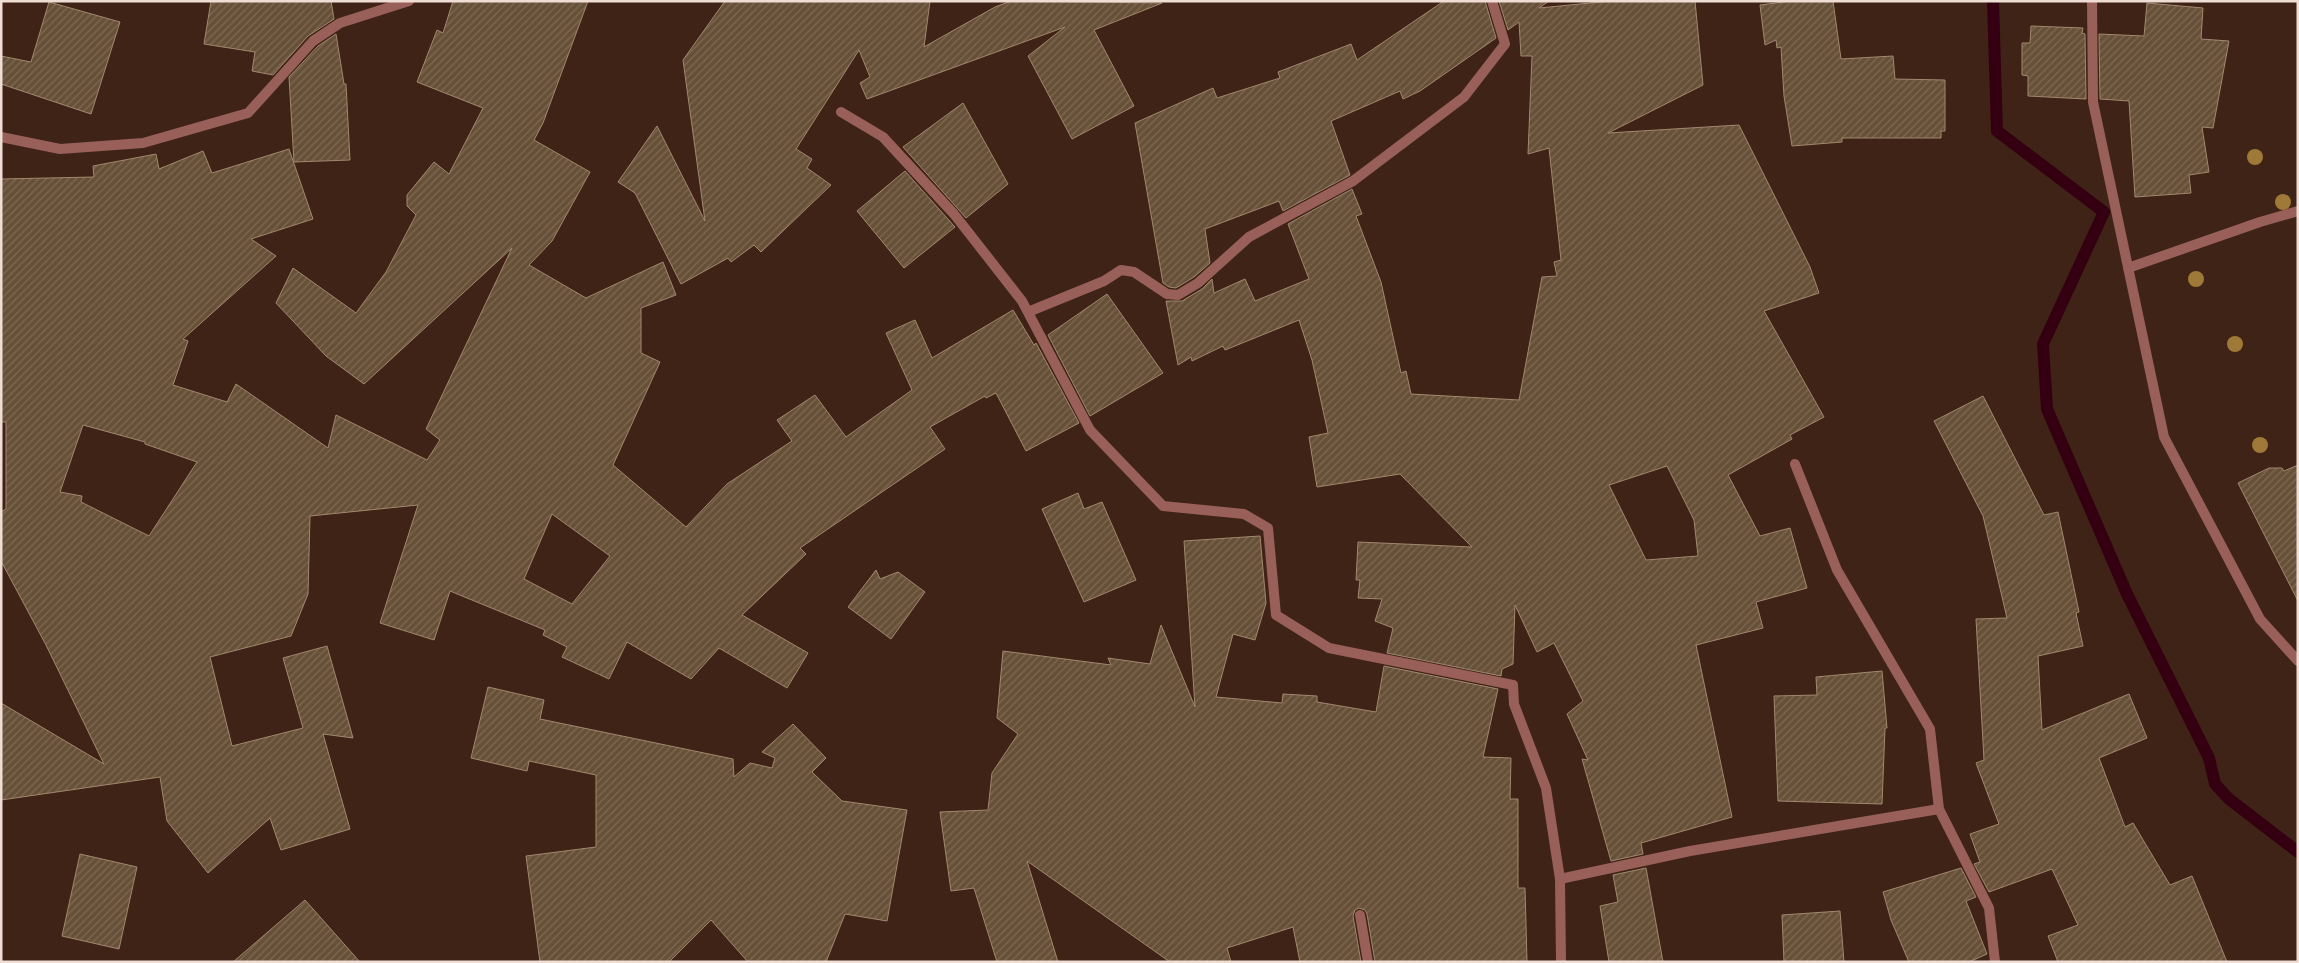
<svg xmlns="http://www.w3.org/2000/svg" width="2299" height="963" font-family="'DM Sans',sans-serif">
	<defs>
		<pattern id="building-hatch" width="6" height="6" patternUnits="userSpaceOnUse" patternTransform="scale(1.25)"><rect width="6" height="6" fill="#675038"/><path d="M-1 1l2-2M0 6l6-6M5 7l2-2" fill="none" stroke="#7d6954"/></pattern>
	</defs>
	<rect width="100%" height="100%" fill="#3f2316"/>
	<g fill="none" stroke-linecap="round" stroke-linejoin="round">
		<!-- stream -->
		<path stroke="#340011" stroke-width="12" d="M1993,1l4,130 107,81 -61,132 4,65 80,185 82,164 6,26 14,15 69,53"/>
	</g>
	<!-- building -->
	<path fill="url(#building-hatch)" stroke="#a2886f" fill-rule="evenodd" d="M211,1h120l3,18 -26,17 -35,39 -21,-4 3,-19 -51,-8z
		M453,1h135l-45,122 -9,17 56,32 -38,69 -23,24 57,33 77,-36 13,33 -35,13v45l19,9 -47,103 73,62 41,-43 65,-43 -15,-21 38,-25 31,42 66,-47 -26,-57 29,-13 17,38 81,-48 21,35 2,-2 43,80 -53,28 -30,-58 -10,5 -1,-2 -55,31 15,22 -145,99 6,6 -64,61 66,38 -21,35 -68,-40 -28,31 -64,-37 -18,37 -47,-22 5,-10 -24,-12 2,-5 -95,-39 -16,49 -54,-17 38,-118 -108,11 -2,78 -17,42 -81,21 22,89 71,-18 -20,-70 44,-12 26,92 -30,-4 27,95 -69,21 -11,-32 -62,55 -41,-52 -7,-44 -159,23v-97l103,61 -58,-119 -45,-84v-49l5,-3v-87h-5v-243l93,-2 -1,-11 63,-12 3,15 44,-18 9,22 77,-24 24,70 -62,20 25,17 -93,83 5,2 -15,44 54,17 9,-18 92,64 8,-33 91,45 13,-20 -14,-11 86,-181 -148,136 -38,-28 -50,-53 17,-35 63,45 30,-41 30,-57 -9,-9v-11l27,-33 15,12 34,-66 -66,-26 20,-52 6,3zM83,425l62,17v2l52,18 -48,74 -68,-34 1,-6 -22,-4zM552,514l58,42 -38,48 -48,-25z
		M725,1h205l-6,46 71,-40 16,-6 151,2 -68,27 40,76 -62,33 -44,-83 37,-29 -198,72 -7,-16 10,-6 -11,-27 -63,99 16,10 -5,9 24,17 -70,67 -7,-7 -23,17 -3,-4 -47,26 -46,-91 -17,-11 39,-56 48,95 -22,-161z
		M1444,1h41l11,37 -76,53 -17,8 -3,-8 -69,30 19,54 -67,36 -4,-10 -74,28 5,34 -16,14 -18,11 -7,-1 -6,-4 -28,-160 78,-35 4,10 63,-20 -2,-6 73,-28 6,16z
		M1499,1h50l-10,7 72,-7h84l8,84 -95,48 131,-8 71,142 9,26 -55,18 60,106 -34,18 2,4 -64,36 32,61 30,-8 17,60 -51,14 7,26 -67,17 36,172 -91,26 2,11 -32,7 -29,-102 6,1 -21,-46 16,-13 -29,-58 -17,9 -22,-47 -2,59 -11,5 -1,7 -114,-23 6,-25 -18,-7 7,-22 -24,-1 2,-18h-4l2,-38 114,5 -72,-73 -83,13 -8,-50 19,-4 -16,-73 -13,-40 -74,30 -2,-4 -31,15 -1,-4 -13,8 -12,-64h16l20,-12 10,-10 2,14 31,-14 10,22 54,-22 -21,-55 64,-35 10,25 -6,2 25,66 20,91 5,-2 5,23 108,6 23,-123 15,-1 -3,-14 7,-2 -12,-112 -21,6 4,-98h-11l-2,-34 -11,8zM1667,466l27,54 4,36 -52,4 -37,-75z
		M1791,1h42l8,58 52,-3 2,23 50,1v51h-4v7h-99v4l-50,4 -8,-50 -3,-49 -4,1 -1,-8 -11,5 -5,-40z
		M49,2l71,20 -29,92 -90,-30v-28l30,6z
		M2147,3l56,5 -2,31 28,2 -16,87 -11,-1 7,45 -20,3 2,18 -56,4 -6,-96 -29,-2 -1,-65 45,2z
		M2031,26l52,2 -1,5 3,1 1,65 -58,-3v-20l-6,-1v-32h8z
		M336,34l8,50h2l4,76 -56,2 -5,-85 29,-31z
		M963,103l45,81 -42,34 -63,-71z
		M905,171l50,56 -51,41 -47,-57z
		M1107,294l56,79 -73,43 -42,-81z
		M1983,396l61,119 14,-3 21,100 -3,1 7,33 -45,10 4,74 87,-36 18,44 -48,20 26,69 8,-4 37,62 22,-9 35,86h-169l-10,-26 30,-11 -26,-56 -63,23 -15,-28 6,-2 -10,-28 29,-10 -23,-61 8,-3 -8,-141 31,-1 -24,-102 -49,-95z
		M2298,465v136l-60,-118 31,-15h13l2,3z
		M1078,493l6,16 18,-7 34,78 -52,22 -42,-93z
		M1260,536l6,67 -11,37 -22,-6 -17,63 66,6 1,-9 34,2v6l59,10 8,-46 114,23 -15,68 28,1 -1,41h8v89h7l2,74h-152l-8,-48 -2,-4 -6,-2 -4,2 -2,6 8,46h-61l-7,-35 -66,21 4,14h-61l-143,-101 31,101h-61l-23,-74 -23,3 -11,-79 48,-2 4,-37 26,-39 -21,-16 6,-67 108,14 -3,-7 42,6 11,-39 34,82 -11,-166z
		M876,570l4,9 18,-7 27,20 -34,47 -43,-32z
		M1882,671l5,57h-2l-3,76 -104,-3 -4,-105 43,-1 -1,-18z
		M488,687l56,13 -4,19 193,40 1,18 16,-14 22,5 3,-10 -13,-6 31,-28 33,34 -14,14 30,29 65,9 -20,111 -42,-7 -19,48h-78l-37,-42 -42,42h-129l-14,-106 70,-9v-72l-67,-14 -2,10 -56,-13z
		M80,854l57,13 -18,82 -57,-13z
		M1646,868l17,94h-54l-9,-56 18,-4 -5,-27z
		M1961,868l15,29 -10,4 21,53 -18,8h-60l-18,-42 -8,-28z
		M305,900l55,62h-127z
		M1840,911l4,51h-60l-2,-47z"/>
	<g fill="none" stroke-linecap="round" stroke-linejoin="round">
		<!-- minor -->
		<path stroke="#99605a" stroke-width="10" d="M2092,1l1,101 71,335 96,182 38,42
			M841,112l42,25 71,77 68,87 68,129 73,76 81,8 24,14 8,87 53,33 184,37 1,19 32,84 14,91 1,83
			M1,137l59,12 83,-6 105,-30 65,-72 27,-18 69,-22
			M2128,268l132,-46 38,-11
			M1028,312l76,-31 17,-11 13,2 33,22 11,1 20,-12 51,-46 104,-56 111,-84 41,-53 -13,-43
			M1795,464l42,106 93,159 9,80 50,99 6,54
			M1560,879l130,-28 249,-42
			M1360,915l8,47"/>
	</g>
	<!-- trees -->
	<g fill="#9f7937">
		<circle cx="2255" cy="157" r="8"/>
		<circle cx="2283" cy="202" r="8"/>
		<circle cx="2196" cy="279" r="8"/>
		<circle cx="2235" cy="344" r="8"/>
		<circle cx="2260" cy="445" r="8"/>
	</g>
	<!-- border -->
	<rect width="2299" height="963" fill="none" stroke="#f0ded5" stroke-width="5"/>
</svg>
